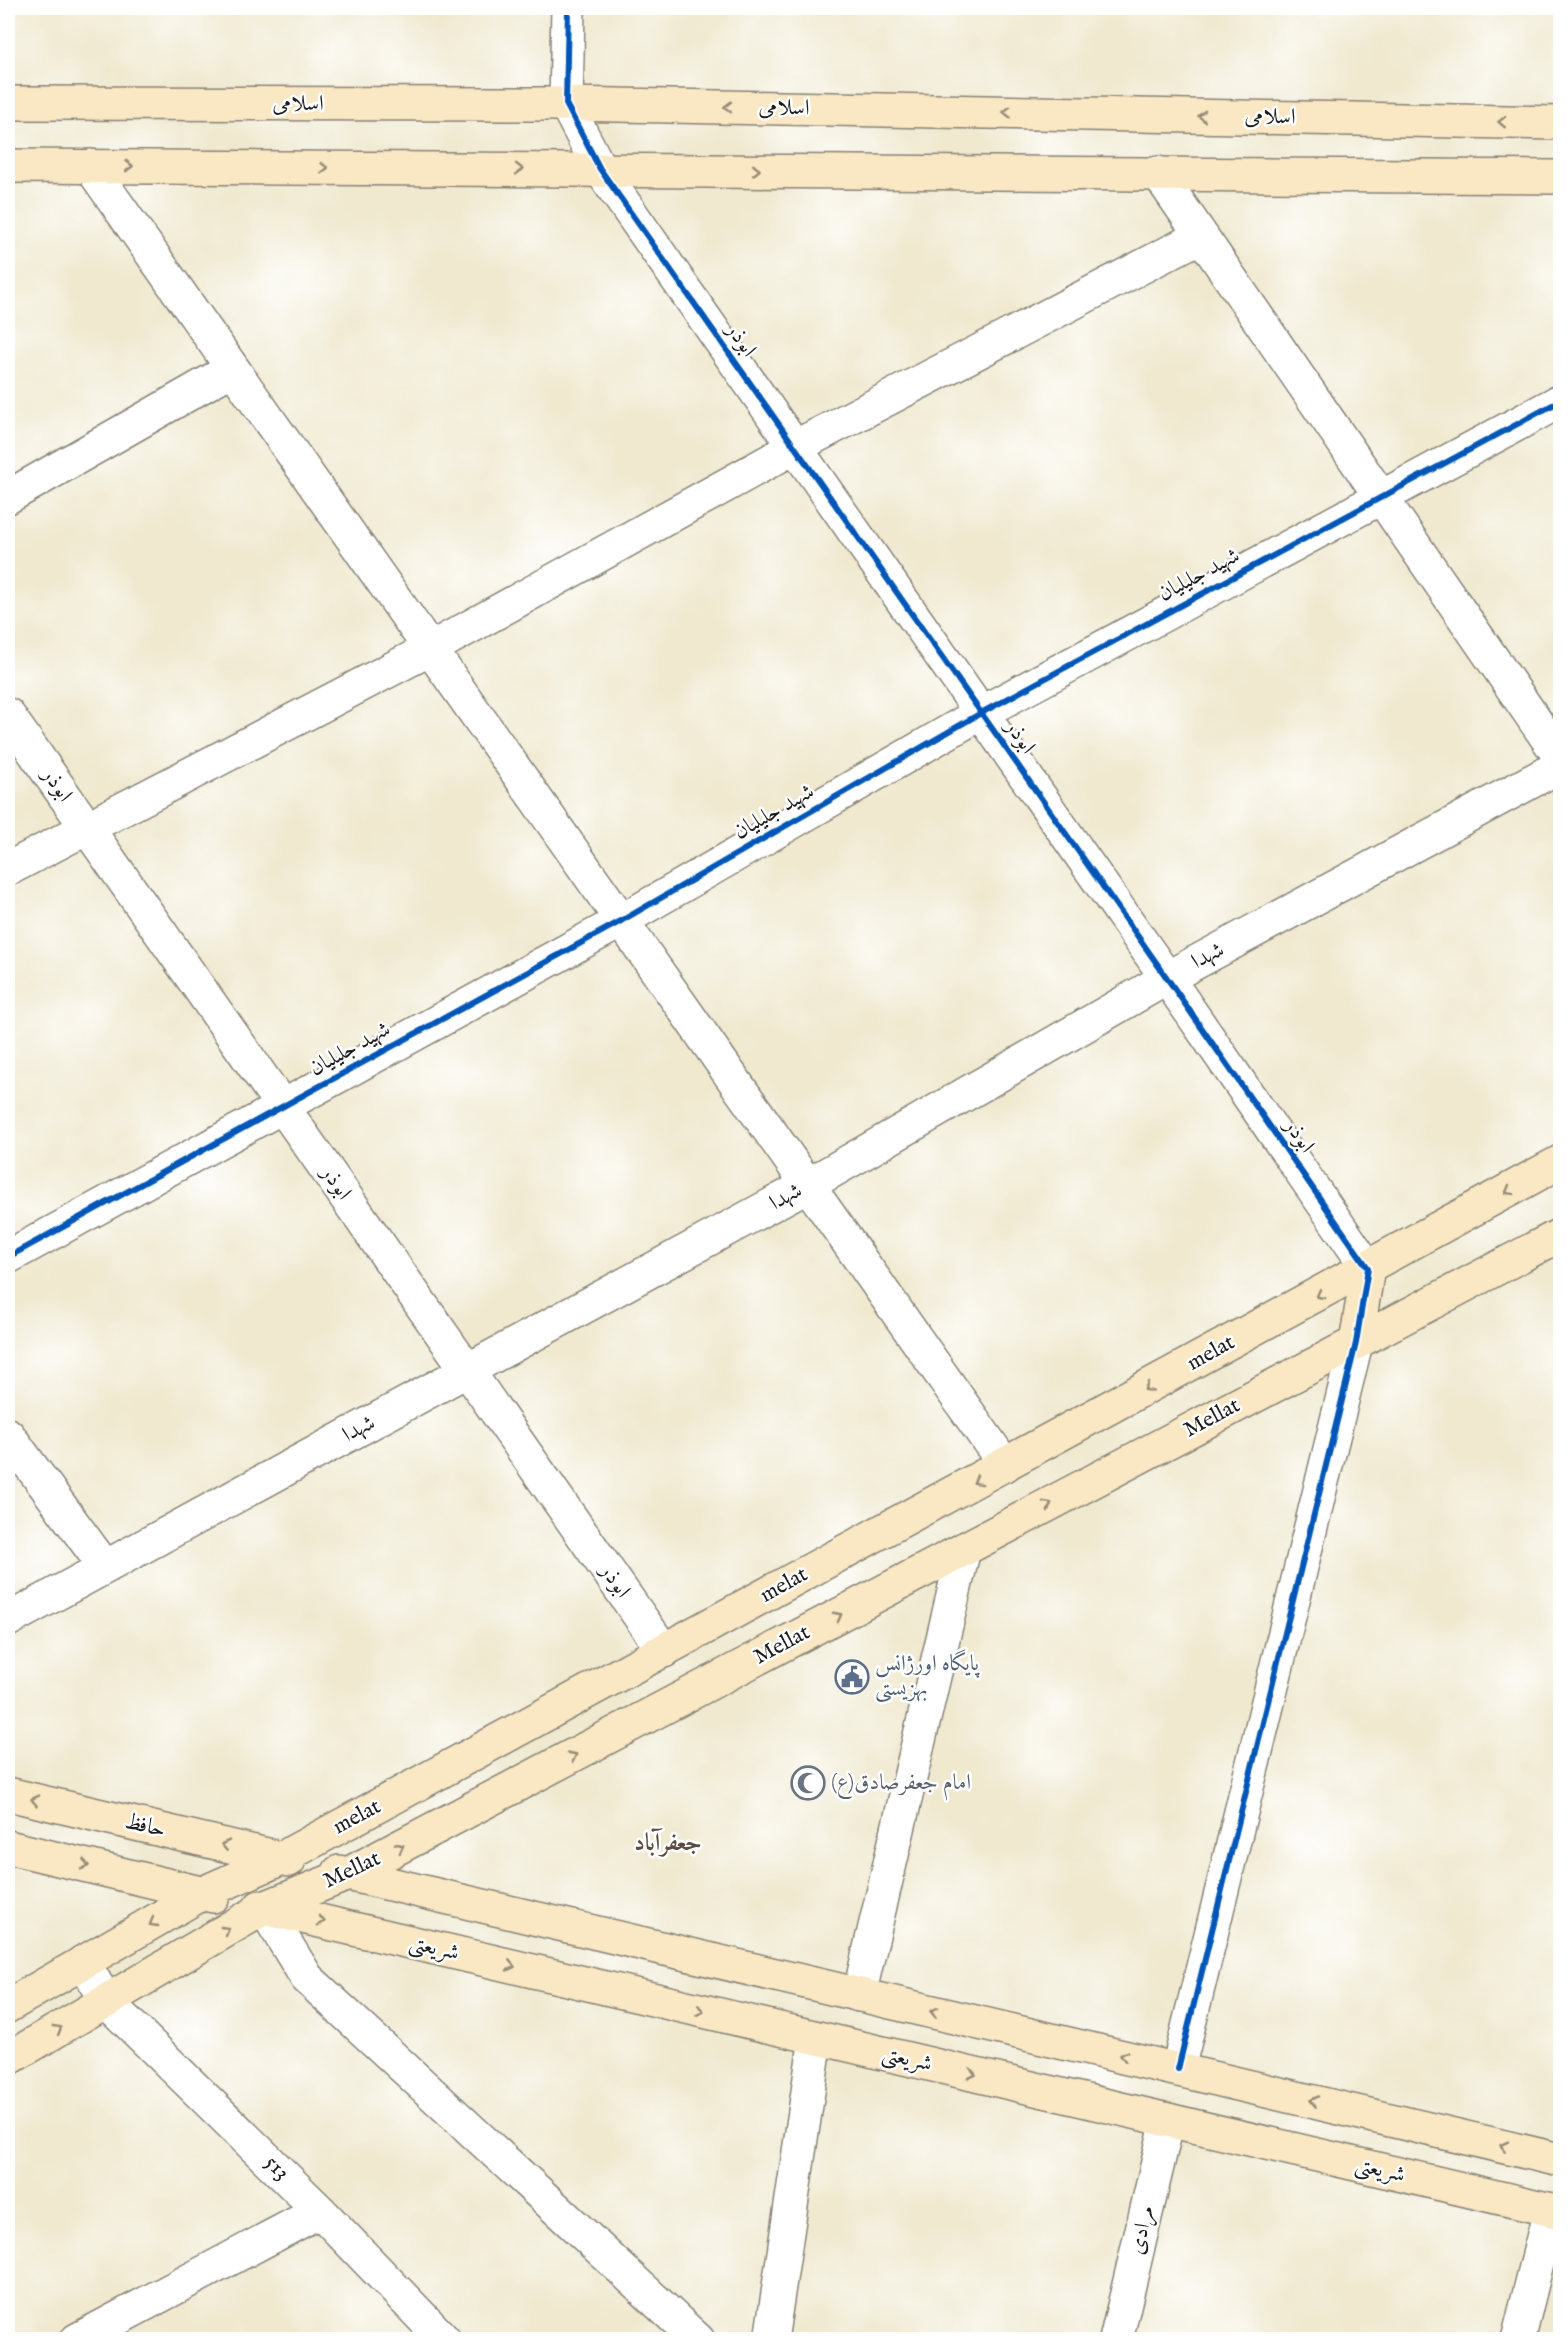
<svg xmlns="http://www.w3.org/2000/svg" width="1568" height="2347" font-family="'IM FELL English',Amiri,serif">
	<rect width="100%" height="100%" fill="#fff"/>
	<filter id="ink" filterUnits="userSpaceOnUse"><feTurbulence type="fractalNoise" baseFrequency=".0167" numOctaves="2"/><feDisplacementMap in="SourceGraphic" scale="12" xChannelSelector="R" yChannelSelector="G"/><feConvolveMatrix kernelMatrix="1 2 1 2 8 2 1 2 1" color-interpolation-filters="sRGB"/></filter>
	<filter id="wash" filterUnits="userSpaceOnUse"><feTurbulence type="fractalNoise" baseFrequency=".008" numOctaves="4" result="noise"/><feDisplacementMap in="SourceGraphic" scale="24" xChannelSelector="R" yChannelSelector="G"/><feGaussianBlur stdDeviation="1.35" result="paint"/><feColorMatrix in="noise" values="0 0 0 0 0 0 0 0 0 0 0 0 0 0 0 0 0 1.4 0 .05"/><feComposite in="paint" operator="in"/></filter>
	<g filter="url(#wash)">
		<rect width="100%" height="100%" fill="#f0e9d0"/>
	</g>
	<g filter="url(#ink)">
		<g fill="none" stroke-linecap="round" stroke-linejoin="round">
			<!-- street casing -->
			<g stroke="#868276" stroke-width="36">
				<path id="street" d="M568,8l-2,96 34,65 567,809 201,290
					M90,166l915,1299
					M1158,173l402,584
					M8,497l224,-128
					M8,715l656,936
					M8,869l422,-220 365,-202 406,-211
					M8,1257l613,-336 360,-208 579,-312
					M8,1435l97,132
					M8,1620l800,-435 359,-207 393,-212
					M264,1908l43,70 391,362
					M83,1962l23,39 214,210 124,129
					M859,1995l105,-446
					M1178,2069l178,-726
					M77,2340l243,-129
					M771,2340l45,-302
					M1116,2340l52,-220
					M1518,2340l32,-130"/>
			</g>
			<!-- secondary casing -->
			<g stroke="#868276" stroke-width="36">
				<path id="secondary" d="M8,103l558,1 994,19
					M8,166l1552,11
					M1356,1343l12,-75
					M8,1794l281,66
					M8,1847l205,49
					M339,1872l1221,288
					M260,1907l1300,305
					M8,2006l195,-113 79,-35 1278,-696
					M8,2059l256,-151 84,-34 1212,-639"/>
			</g>
			<!-- street -->
			<use href="#street" stroke="#fff" stroke-width="33"/>
			<!-- secondary -->
			<use href="#secondary" stroke="#fae7c3" stroke-width="33"/>
			<!-- cycleway casing -->
			<g stroke="#fff" stroke-width="10">
				<path id="cycleway" d="M568,8l-2,96 34,65 567,809 201,290 -12,75 -178,726
					M8,1257l613,-336 360,-208 579,-312"/>
			</g>
			<!-- cycleway -->
			<use href="#cycleway" stroke="#0057b8" stroke-width="6"/>
		</g>
		<!-- one-way arrows -->
		<defs><path id="oneway-chevron" d="M-2-3.5L2.5 0L-2 3.5" fill="none" stroke-width="1.6" stroke-linecap="round" stroke-linejoin="round" transform="scale(1.5)"/></defs>
		<g stroke="#968c78">
			<use href="#oneway-chevron" transform="translate(728 107) rotate(-179)"/>
			<use href="#oneway-chevron" transform="translate(1007 112) rotate(-179)"/>
			<use href="#oneway-chevron" transform="translate(1202 116) rotate(-179)"/>
			<use href="#oneway-chevron" transform="translate(1502 122) rotate(-179)"/>
			<use href="#oneway-chevron" transform="translate(129 166)"/>
			<use href="#oneway-chevron" transform="translate(324 168)"/>
			<use href="#oneway-chevron" transform="translate(519 169)"/>
			<use href="#oneway-chevron" transform="translate(756 170)"/>
			<use href="#oneway-chevron" transform="translate(1509 1191) rotate(151)"/>
			<use href="#oneway-chevron" transform="translate(1320 1295) rotate(152)"/>
			<use href="#oneway-chevron" transform="translate(1148 1388) rotate(151)"/>
			<use href="#oneway-chevron" transform="translate(977 1481) rotate(151)"/>
			<use href="#oneway-chevron" transform="translate(1048 1505) rotate(-28)"/>
			<use href="#oneway-chevron" transform="translate(838 1616) rotate(-28)"/>
			<use href="#oneway-chevron" transform="translate(573 1756) rotate(-28)"/>
			<use href="#oneway-chevron" transform="translate(35 1800) rotate(-167)"/>
			<use href="#oneway-chevron" transform="translate(225 1845) rotate(-167)"/>
			<use href="#oneway-chevron" transform="translate(400 1847) rotate(-28)"/>
			<use href="#oneway-chevron" transform="translate(85 1865) rotate(13)"/>
			<use href="#oneway-chevron" transform="translate(321 1921) rotate(13)"/>
			<use href="#oneway-chevron" transform="translate(153 1923) rotate(150)"/>
			<use href="#oneway-chevron" transform="translate(226 1930) rotate(-30)"/>
			<use href="#oneway-chevron" transform="translate(511 1966) rotate(13)"/>
			<use href="#oneway-chevron" transform="translate(700 2011) rotate(13)"/>
			<use href="#oneway-chevron" transform="translate(934 2012) rotate(-168)"/>
			<use href="#oneway-chevron" transform="translate(58 2029) rotate(-31)"/>
			<use href="#oneway-chevron" transform="translate(1124 2056) rotate(-167)"/>
			<use href="#oneway-chevron" transform="translate(972 2074) rotate(13)"/>
			<use href="#oneway-chevron" transform="translate(1314 2101) rotate(-167)"/>
			<use href="#oneway-chevron" transform="translate(1504 2146) rotate(-167)"/>
		</g>
	</g>
	<!-- icons -->
	<defs>
		<g id="civic-ring" transform="scale(1.725)"><circle r="9.5" fill="#fff" stroke="#5c6f8a" stroke-width="1.5"/><path d="M-.6-6.5H3V-4.5H.6V-3L4-1V1h2V6H-6V1h2V-1L-.6-3ZM-1.2 2.5V6h2.4V2.5Z" fill="#5c6f8a"/></g>
		<g id="mosque-ring" transform="scale(1.725)"><circle r="9.5" fill="#fff" stroke="#6b7280" stroke-width="1.5"/><path d="M3.5-4.9A6 6 0 1 0 3.5 4.9A5 5 0 1 1 3.5-4.9Z" fill="#6b7280"/></g>
	</defs>
	<g fill-rule="evenodd">
		<use href="#civic-ring" x="852" y="1677"/>
		<use href="#mosque-ring" x="808" y="1783"/>
	</g>
	<g text-anchor="middle" dominant-baseline="central" stroke-width="5" stroke-linejoin="round" paint-order="stroke">
		<!-- street labels -->
		<g font-size="22" fill="#1c1c1c" stroke="#fff">
			<text x="298" y="104">اسلامی</text>
			<text transform="translate(784 108) rotate(1)">اسلامی</text>
			<text transform="translate(1270 117) rotate(1)">اسلامی</text>
			<text transform="translate(741 340) rotate(55)">ابوذر</text>
			<text transform="translate(1199 575) rotate(-28)">شهید جلیلیان</text>
			<text transform="translate(1020 737) rotate(55)">ابوذر</text>
			<text transform="translate(57 785) rotate(55)">ابوذر</text>
			<text transform="translate(774 812) rotate(-30)">شهید جلیلیان</text>
			<text transform="translate(1208 956) rotate(-28)">شهدا</text>
			<text transform="translate(350 1049) rotate(-29)">شهید جلیلیان</text>
			<text transform="translate(1299 1136) rotate(55)">ابوذر</text>
			<text transform="translate(336 1183) rotate(55)">ابوذر</text>
			<text transform="translate(786 1197) rotate(-29)">شهدا</text>
			<text transform="translate(1211 1353) rotate(-29)">melat</text>
			<text transform="translate(1212 1418) rotate(-28)">Mellat</text>
			<text transform="translate(359 1429) rotate(-28)">شهدا</text>
			<text transform="translate(615 1581) rotate(55)">ابوذر</text>
			<text transform="translate(784 1585) rotate(-29)">melat</text>
			<text transform="translate(782 1645) rotate(-28)">Mellat</text>
			<text transform="translate(357 1817) rotate(-28)">melat</text>
			<text transform="translate(145 1826) rotate(13)">حافظ</text>
			<text transform="translate(352 1870) rotate(-25)">Mellat</text>
			<text transform="translate(434 1948) rotate(13)">شریعتی</text>
			<text transform="translate(907 2059) rotate(13)">شریعتی</text>
			<text transform="translate(277 2168) rotate(45)">513</text>
			<text transform="translate(1380 2170) rotate(13)">شریعتی</text>
			<text transform="translate(1142 2230) rotate(-77)">مرادی</text>
		</g>
		<!-- service labels -->
		<g font-size="22" fill="#4e5e75" stroke="#fff" text-anchor="start">
			<text x="875" y="1664">پایگاه اورژانس<tspan x="875" dy="25">بهزیستی</tspan></text>
		</g>
		<!-- worship labels -->
		<g font-size="22" fill="#5b616d" stroke="#fff" text-anchor="start">
			<text x="831" y="1783">امام جعفرصادق(ع)</text>
		</g>
		<!-- neighbourhood labels -->
		<g font-size="24" font-weight="bold" fill="#5d4b40" stroke="#fff">
			<text x="668" y="1843">جعفرآباد</text>
		</g>
	</g>
	<!-- margin -->
	<rect width="1568" height="2347" fill="none" stroke="#fff" stroke-width="30"/>
</svg>
